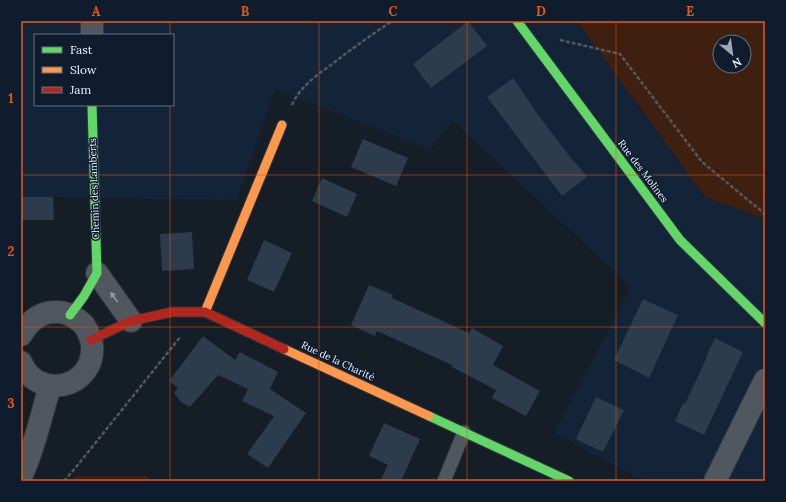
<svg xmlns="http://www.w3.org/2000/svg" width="786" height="502" font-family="Lora,serif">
	<rect width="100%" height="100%" fill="#151d26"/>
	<!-- built -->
	<path fill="#132439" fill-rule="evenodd" d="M21,21h556l128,176 60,22v262h-120l-91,-48 77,-146 -179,-167 -22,30 -155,-61 -38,111 -216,-3zM35,35h138v70h-138z"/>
	<!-- green -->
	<path fill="#3f2010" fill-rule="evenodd" d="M577,21h188v198l-60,-22zM720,42h24v24h-24z
		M76,476h71l2,5h-77z"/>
	<!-- building -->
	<path fill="#2c3c4c" d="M468,21l19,25 -56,42 -18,-24z
		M513,78l26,38 35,46h1l12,15 -25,19 -75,-99z
		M363,139l45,19 -12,28 -45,-19z
		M322,178l35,16 -10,23 -35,-16z
		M21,197h32l1,23h-33z
		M192,232l2,37 -32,2 -2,-37z
		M264,240l28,13 -18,39 -27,-12z
		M369,285l24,10 -1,3 77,35 3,-5 31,18 -10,19 47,26 -14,25 -34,-18 4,-8 -44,-23v-2l-75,-34 -2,5 -24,-11z
		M643,299l35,16 -29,63 -35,-18z
		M203,336l32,24 5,-8 38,20 -8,17 36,24 -38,55 -21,-14 27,-38 -32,-15 6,-12 -30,-14 -28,32 -9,-5 -7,-9 4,-5 -9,-7z
		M715,338l28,14 -39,83 -29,-14 8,-18 2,1 22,-47h-1z
		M596,397l28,13 -21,42 -27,-13z
		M384,423l36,16 -19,42h-21l8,-16 -19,-9z"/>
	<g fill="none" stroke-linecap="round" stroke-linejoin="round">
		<!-- lane casing -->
		<g stroke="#30363e" stroke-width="15">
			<path id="lane" d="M444,481l20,-49"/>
		</g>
		<!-- street casing -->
		<g stroke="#30363e" stroke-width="24">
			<path id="street" d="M92,21v14
				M97,273l34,48
				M21,335c8,-14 20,-24 36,-23 11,0 20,6 27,13 4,6 7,13 8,20 4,43 -55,57 -71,17
				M21,477c14,-30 20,-61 29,-91
				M715,481l50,-101"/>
		</g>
		<!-- fast casing -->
		<g stroke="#30363e" stroke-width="11">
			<path id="fast" d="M517,21l163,219 85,83
				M70,315l14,-19 13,-23 -5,-168
				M429,416l140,65"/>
		</g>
		<!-- slow casing -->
		<g stroke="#30363e" stroke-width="11">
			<path id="slow" d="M205,312l77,-187
				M284,349l145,67"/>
		</g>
		<!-- jam casing -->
		<g stroke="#30363e" stroke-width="11">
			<path id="jam" d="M91,340l40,-19 41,-9h33l79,37"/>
		</g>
		<!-- path -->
		<path stroke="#52585f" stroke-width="2.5" stroke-dasharray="4 2" stroke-linecap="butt" d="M560,40l60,14 82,108 63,52
			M292,105c8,-19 28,-32 44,-44 18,-14 37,-27 56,-40
			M64,481l13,-15 104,-130"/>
		<!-- lane -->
		<use href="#lane" stroke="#50575f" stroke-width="13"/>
		<!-- street -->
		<use href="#street" stroke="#50575f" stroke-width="22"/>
		<!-- fast -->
		<use href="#fast" stroke="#63d668" stroke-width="9"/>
		<!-- slow -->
		<use href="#slow" stroke="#ff974d" stroke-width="9"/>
		<!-- jam -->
		<use href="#jam" stroke="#b3261e" stroke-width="9"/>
	</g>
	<!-- one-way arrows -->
	<defs><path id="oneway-solid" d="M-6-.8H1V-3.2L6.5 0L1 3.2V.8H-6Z"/></defs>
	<use fill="#949ca7" href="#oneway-solid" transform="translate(114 297) rotate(-126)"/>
	<!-- grid -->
	<path fill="none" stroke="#e8590c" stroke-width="1" stroke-opacity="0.55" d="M170,21v14M319,21v460M467,21v460M616,21v460M170,105v376M21,175h744M21,327h744"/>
	<g text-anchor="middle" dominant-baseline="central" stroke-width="3" stroke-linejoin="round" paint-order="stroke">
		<!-- street labels -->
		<g font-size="10" fill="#e8f1fe" stroke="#0e1c2d">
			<text transform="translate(643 171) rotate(53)">Rue des Molines</text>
			<text transform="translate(94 189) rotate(-92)">Chemin des Lamberts</text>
			<text transform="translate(338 361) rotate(25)">Rue de la Charité</text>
		</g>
	</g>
	<!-- border -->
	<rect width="786" height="502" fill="none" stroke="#0e1c2d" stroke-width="44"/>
	<!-- legend -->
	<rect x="34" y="34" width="140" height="72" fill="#0e1c2d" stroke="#657181"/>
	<rect x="42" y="47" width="20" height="6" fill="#63d668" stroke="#657181"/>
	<text x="70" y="54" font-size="12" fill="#e8f1fe">Fast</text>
	<rect x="42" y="67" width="20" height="6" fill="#ff974d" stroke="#657181"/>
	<text x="70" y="74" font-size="12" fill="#e8f1fe">Slow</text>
	<rect x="42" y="87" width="20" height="6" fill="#b3261e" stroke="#657181"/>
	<text x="70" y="94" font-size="12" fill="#e8f1fe">Jam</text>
	<!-- north arrow -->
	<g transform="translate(732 54) rotate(151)"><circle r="19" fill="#0e1c2d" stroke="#657181"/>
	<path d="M0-3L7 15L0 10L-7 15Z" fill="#9ea7b2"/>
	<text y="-6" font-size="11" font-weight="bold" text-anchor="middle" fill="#e8f1fe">N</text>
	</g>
	<rect x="22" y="22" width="742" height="458" fill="none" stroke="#e8590c" stroke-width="1.5"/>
	<g font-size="13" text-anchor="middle" font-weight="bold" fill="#e8590c">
		<text x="96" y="16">A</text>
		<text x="245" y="16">B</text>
		<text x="393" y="16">C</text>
		<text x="541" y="16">D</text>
		<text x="690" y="16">E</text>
		<text x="11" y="103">1</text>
		<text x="11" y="256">2</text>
		<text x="11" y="408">3</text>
	</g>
</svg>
